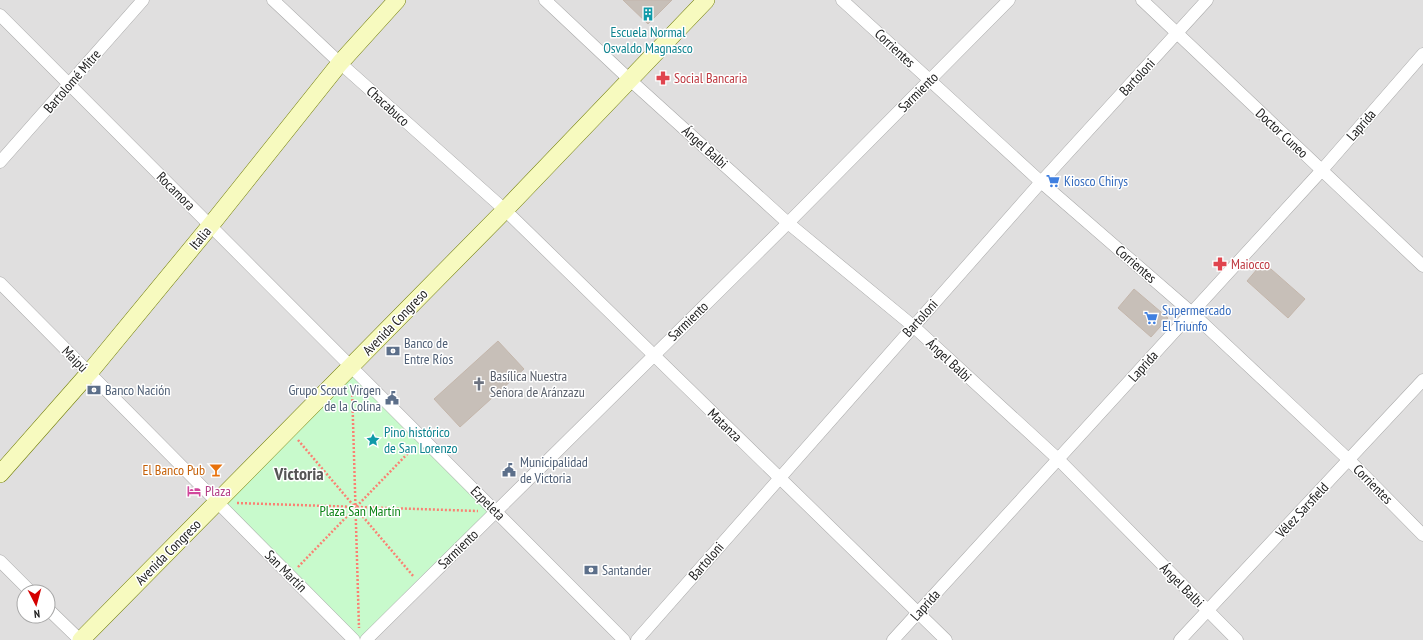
<svg xmlns="http://www.w3.org/2000/svg" width="1423" height="640" font-family="'PT Sans Narrow',sans-serif">
	<rect width="100%" height="100%" fill="#f2efe9"/>
	<!-- residential -->
	<path fill="#e0dfdf" fill-rule="evenodd" d="M0,0h1423v640h-1423zM24,592h24v24h-24z"/>
	<!-- park -->
	<path fill="#c8facc" d="M351,367l145,145 -130,128h-12l-137,-138z"/>
	<!-- building -->
	<path fill="#c7bfb8" stroke="#c4b6ab" d="M623,0h49l-24,24z
		M1263,262l42,37 -17,19 -41,-37z
		M1134,289l34,29 -17,19 -33,-29z
		M498,341l26,28 -64,58 -26,-28z"/>
	<g fill="none" stroke-linecap="round" stroke-linejoin="round">
		<!-- street casing -->
		<g stroke="#a9a9a9" stroke-width="13">
			<path id="street" d="M273,0l67,63 165,147 441,430
				M545,0l84,79 159,144 125,103 145,133 179,181
				M842,0l199,182 151,131 157,147 74,75
				M1142,0l281,266
				M0,15l624,625
				M0,162l143,-162
				M0,283l354,357
				M0,561l31,31
				M48,609l32,31
				M366,640l422,-417 221,-223
				M637,640l404,-458 166,-182
				M893,640l429,-470 101,-116
				M1180,640l243,-260"/>
		</g>
		<!-- secondary casing -->
		<g stroke="#707d05" stroke-width="18">
			<path id="secondary" d="M0,474l89,-101 121,-147 130,-163 57,-63
				M81,640l424,-430 201,-210"/>
		</g>
		<!-- path -->
		<path stroke="#fa8072" stroke-width="2.5" stroke-dasharray="2 2" stroke-linecap="butt" d="M352,387l7,241
			M298,440l116,137
			M237,503l241,8
			M298,567l116,-120"/>
		<!-- street -->
		<use href="#street" stroke="#fff" stroke-width="12"/>
		<!-- secondary -->
		<use href="#secondary" stroke="#f7fabf" stroke-width="17"/>
	</g>
	<!-- icons -->
	<defs>
		<g id="building-bare" transform="scale(1.08)"><path d="M-4-6H4V6H1V3H-1V6H-4ZM-2.5-4.3h1.7v1.8h-1.7ZM.8-4.3h1.7v1.8H.8ZM-2.5-1h1.7V.8h-1.7ZM.8-1h1.7V.8H.8Z" fill="#0f9aa8" stroke="#fff" stroke-width="2.5" paint-order="stroke"/></g>
		<g id="pharmacy-bare" transform="scale(1.08)"><path d="M-2-6h4v4h4v4h-4v4h-4v-4h-4v-4h4Z" fill="#e0444e" stroke="#fff" stroke-width="2.5" paint-order="stroke"/></g>
		<g id="supermarket-bare" transform="scale(1.08)"><path d="M-6-5.5h2.5l.6 2H6L4.5 2H-2.5L-4.4-4H-6ZM-1.5 3.2a1.3 1.3 0 1 0 .1 0ZM3 3.2a1.3 1.3 0 1 0 .1 0Z" fill="#3f7fe0" stroke="#fff" stroke-width="2.5" paint-order="stroke"/></g>
		<g id="bank-bare" transform="scale(1.08)"><path d="M-6-4H6V4H-6ZM0-2.3a2.3 2.3 0 1 0 0 4.6a2.3 2.3 0 1 0 0-4.6Z" fill="#5c6f8a" stroke="#fff" stroke-width="2.5" paint-order="stroke"/></g>
		<g id="church-bare" transform="scale(1.08)"><path d="M-1.2-6h2.4v3.5h3.3v2.4h-3.3V6h-2.4V-.1h-3.3v-2.4h3.3Z" fill="#6b7280" stroke="#fff" stroke-width="2.5" paint-order="stroke"/></g>
		<g id="civic-bare" transform="scale(1.08)"><path d="M-.6-6.5H3V-4.5H.6V-3L4-1V1h2V6H-6V1h2V-1L-.6-3ZM-1.2 2.5V6h2.4V2.5Z" fill="#5c6f8a" stroke="#fff" stroke-width="2.5" paint-order="stroke"/></g>
		<g id="sight-bare" transform="scale(1.08)"><path d="M0-6L1.8-2.2L6-1.7L2.9 1.2L3.7 5.4L0 3.3L-3.7 5.4L-2.9 1.2L-6-1.7L-1.8-2.2Z" fill="#0f9aa8" stroke="#fff" stroke-width="2.5" paint-order="stroke"/></g>
		<g id="bar-bare" transform="scale(1.08)"><path d="M-6-5H6L.8 .8V4.5H3.5V6h-7V4.5H-.8V.8Z" fill="#e8710a" stroke="#fff" stroke-width="2.5" paint-order="stroke"/></g>
		<g id="hotel-bare" transform="scale(1.08)"><path d="M-6-4.5h1.5V1H6V5H4.5V3h-9V5H-6ZM-4 0a1.8 1.8 0 1 1 3.6 0ZM.5 0V-2.5h3Q6-2.5 6 0Z" fill="#d1479c" stroke="#fff" stroke-width="2.5" paint-order="stroke"/></g>
	</defs>
	<g fill-rule="evenodd">
		<use href="#building-bare" x="648" y="14"/>
		<use href="#pharmacy-bare" x="663" y="78"/>
		<use href="#supermarket-bare" x="1053" y="181"/>
		<use href="#pharmacy-bare" x="1220" y="264"/>
		<use href="#supermarket-bare" x="1151" y="318"/>
		<use href="#bank-bare" x="393" y="351"/>
		<use href="#church-bare" x="479" y="384"/>
		<use href="#bank-bare" x="94" y="390"/>
		<use href="#civic-bare" x="392" y="398"/>
		<use href="#sight-bare" x="373" y="440"/>
		<use href="#bar-bare" x="216" y="470"/>
		<use href="#civic-bare" x="509" y="470"/>
		<use href="#hotel-bare" x="194" y="491"/>
		<use href="#bank-bare" x="591" y="570"/>
	</g>
	<g text-anchor="middle" dominant-baseline="central" stroke-width="3" stroke-linejoin="round" paint-order="stroke">
		<!-- culture labels -->
		<g font-size="14" fill="#0d838f" stroke="#fff">
			<text x="648" y="32">Escuela Normal<tspan x="648" dy="16">Osvaldo Magnasco</tspan></text>
			<text x="384" y="432" text-anchor="start">Pino histórico<tspan x="384" dy="16">de San Lorenzo</tspan></text>
		</g>
		<!-- street labels -->
		<g font-size="14" fill="#222" stroke="#fff">
			<text transform="translate(895 48) rotate(43)">Corrientes</text>
			<text transform="translate(1137 77) rotate(-47)">Bartoloni</text>
			<text transform="translate(72 81) rotate(-49)">Bartolomé Mitre</text>
			<text transform="translate(918 92) rotate(-45)">Sarmiento</text>
			<text transform="translate(388 106) rotate(42)">Chacabuco</text>
			<text transform="translate(1361 125) rotate(-49)">Laprida</text>
			<text transform="translate(1282 133) rotate(43)">Doctor Cuneo</text>
			<text transform="translate(705 147) rotate(42)">Ángel Balbi</text>
			<text transform="translate(176 191) rotate(45)">Rocamora</text>
			<text transform="translate(200 238) rotate(-50)">Italia</text>
			<text transform="translate(1136 264) rotate(41)">Corrientes</text>
			<text transform="translate(920 318) rotate(-48)">Bartoloni</text>
			<text transform="translate(688 321) rotate(-44)">Sarmiento</text>
			<text transform="translate(395 322) rotate(-46)">Avenida Congreso</text>
			<text transform="translate(75 359) rotate(45)">Maipú</text>
			<text transform="translate(949 360) rotate(43)">Ángel Balbi</text>
			<text transform="translate(1143 366) rotate(-48)">Laprida</text>
			<text transform="translate(725 425) rotate(44)">Matanza</text>
			<text transform="translate(1373 484) rotate(45)">Corrientes</text>
			<text transform="translate(488 503) rotate(45)">Ezpeleta</text>
			<text transform="translate(1302 510) rotate(-47)">Vélez Sarsfield</text>
			<text transform="translate(458 549) rotate(-44)">Sarmiento</text>
			<text transform="translate(168 552) rotate(-45)">Avenida Congreso</text>
			<text transform="translate(706 561) rotate(-49)">Bartoloni</text>
			<text transform="translate(286 571) rotate(45)">San Martín</text>
			<text transform="translate(1182 585) rotate(45)">Ángel Balbi</text>
			<text transform="translate(925 605) rotate(-48)">Laprida</text>
		</g>
		<!-- health labels -->
		<g font-size="14" fill="#be3a42" stroke="#fff" text-anchor="start">
			<text x="674" y="78">Social Bancaria</text>
			<text x="1231" y="264">Maiocco</text>
		</g>
		<!-- shop labels -->
		<g font-size="14" fill="#366cbe" stroke="#fff" text-anchor="start">
			<text x="1064" y="181">Kiosco Chirys</text>
			<text x="1162" y="310">Supermercado<tspan x="1162" dy="16">El Triunfo</tspan></text>
		</g>
		<!-- service labels -->
		<g font-size="14" fill="#4e5e75" stroke="#fff" text-anchor="start">
			<text x="404" y="343">Banco de<tspan x="404" dy="16">Entre Ríos</tspan></text>
			<text x="105" y="390">Banco Nación</text>
			<text x="381" y="390" text-anchor="end">Grupo Scout Virgen<tspan x="381" dy="16">de la Colina</tspan></text>
			<text x="520" y="462">Municipalidad<tspan x="520" dy="16">de Victoria</tspan></text>
			<text x="602" y="570">Santander</text>
		</g>
		<!-- worship labels -->
		<g font-size="14" fill="#5b616d" stroke="#fff" text-anchor="start">
			<text x="490" y="376">Basílica Nuestra<tspan x="490" dy="16">Señora de Aránzazu</tspan></text>
		</g>
		<!-- food labels -->
		<g font-size="14" fill="#c56008" stroke="#fff" text-anchor="end">
			<text x="205" y="470">El Banco Pub</text>
		</g>
		<!-- hotel labels -->
		<g font-size="14" fill="#b23c85" stroke="#fff" text-anchor="start">
			<text x="205" y="491">Plaza</text>
		</g>
		<!-- park labels -->
		<g font-size="14" fill="#0c8416" stroke="#fff">
			<text x="360" y="511">Plaza San Martín</text>
		</g>
		<!-- district labels -->
		<g font-size="18" font-weight="bold" fill="#555" stroke="#fff">
			<text x="299" y="473">Victoria</text>
		</g>
	</g>
	<!-- north arrow -->
	<g transform="translate(36 604) rotate(174)"><circle r="19" fill="#ffffff" stroke="#a7a7a7"/>
	<path d="M0-3L7 15L0 10L-7 15Z" fill="#d40000"/>
	<text y="-6" font-size="11" font-weight="bold" text-anchor="middle" fill="#222222">N</text>
	</g>
</svg>
